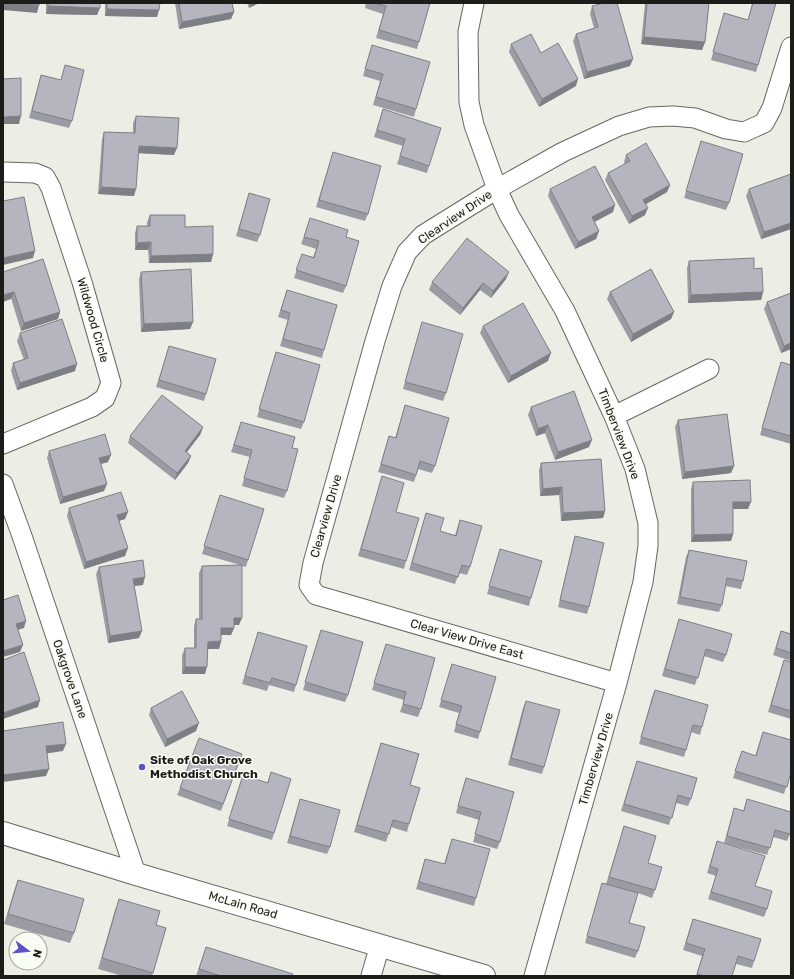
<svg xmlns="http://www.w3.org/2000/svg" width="794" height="979" font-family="Rubik,sans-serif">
	<rect width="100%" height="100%" fill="#eceee5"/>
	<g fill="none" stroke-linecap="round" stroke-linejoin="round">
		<!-- street casing -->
		<g stroke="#666860" stroke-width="21">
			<path id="street" d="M474,3l-6,29 1,70 5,23 23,64 12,26 56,96 49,105 21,53 13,54v23l-5,36 -26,101 -83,293
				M3,172l32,1 10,4 6,11 31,94 29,101 -6,15 -13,9 -89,37
				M614,416l95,-47
				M3,484l19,52 114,338
				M617,683l-301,-88 -7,-10 4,-22 62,-222 17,-55 15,-34 16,-17 74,-46 66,-37 56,-26 30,-9 24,-1 22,2 31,11 18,3 20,-9 8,-15 19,-61
				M371,976l9,-31"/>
		</g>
		<!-- secondary casing -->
		<g stroke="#666860" stroke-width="24">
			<path id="secondary" d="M3,833l133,41 348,102"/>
		</g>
		<!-- street -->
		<use href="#street" stroke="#fff" stroke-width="19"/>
		<!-- secondary -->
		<use href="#secondary" stroke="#fff" stroke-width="22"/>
	</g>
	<!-- wall -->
	<path fill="#9b9ca3" d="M46,3h54l-3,12 -51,-1z
		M105,3h55l-3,14 -52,-1z
		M175,3h57l2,9 -3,7 -52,10z
		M247,3h12l-10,5z
		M366,3h64l-13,46 -41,-11 7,-24 -18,-6z
		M645,3h64l-4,39 -3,8 -61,-6z
		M752,3h24l-20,69 -45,-12 13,-47 24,7z
		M592,6l38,60 -46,13 -11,-38 3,-7 18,-6 -4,-14z
		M511,44l30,9 35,33 -37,21 -30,-55z
		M372,45l44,64 -2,8 -41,-12 7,-24 -17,-5z
		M65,65l7,56 -3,7 -40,-10 10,-36 2,-7 20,5z
		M383,109l46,57 -2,7 -30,-9 6,-18 -29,-9z
		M136,116l38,39 -36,-2 -4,43 -36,-2 4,-55 2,-7 29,1v-10z
		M701,141l28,62 -3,7 -42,-12z
		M333,152l35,62 -3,7 -49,-14z
		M626,155l44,30 -3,7 -21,12 -1,11 -16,9 -24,-44 3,-7 17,-9 -1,-2z
		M791,174v55l-30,10 -15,-43 3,-7z
		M550,189l63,23 -19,10 5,9 -3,8 -21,10 -27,-53z
		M249,193l11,42 -3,7 -21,-6z
		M150,215l35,12 28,27 -2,8 -62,1 -1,-13h-13v-17l2,-7h10v-4z
		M308,225l38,12v49l-3,7 -49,-15 8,-24 11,3 3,-8 -15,-5z
		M689,261l65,8 9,23 -2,8 -73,3 -1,-35z
		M3,272l57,40 -2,7 -37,12z
		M141,272l52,50 -3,7 -49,3 -2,-53z
		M506,279l-15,19 -11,-8 -20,25 -31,-25 3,-8z
		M287,290l37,60 -2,8 -42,-12 8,-26 -10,-3z
		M610,292l64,20 -3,7 -40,23 -24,-43z
		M791,293v56l-10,4 -17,-44 3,-7z
		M422,322l24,71 -3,8 -40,-12z
		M483,326l65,35 -40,22 -28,-50z
		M20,333l55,38 -58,19 -6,-19 2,-8 11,-3 -7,-19z
		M169,346l37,48 -2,7 -48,-14z
		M276,352l28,70 -3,7 -44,-12z
		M781,362l10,3v79l-31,-9z
		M405,405l30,61 -3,7 -14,-4 -4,13 -36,-10 11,-36 6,2z
		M531,407l58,40 -34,13 -10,-27 -9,3 -8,-21z
		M678,420l56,46 -3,7 -49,6 -7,-52z
		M241,422l51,26 -5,43 -3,7 -42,-12 8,-29 -19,-5z
		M203,427l-3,8 -13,17 4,4 -3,7 -13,17 -47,-37 2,-7z
		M49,451l59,11 -7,2 3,27 -44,13 -13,-46z
		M541,463l64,48 -2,7 -42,3 -2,-26 -19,1 -1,-26z
		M382,476l14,36 10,49 -2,8 -46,-13z
		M693,482l55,27h-15v25l-2,7 -40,1v-53z
		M220,495l28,65 -2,7 -4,-1 -3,59h-5v3l-3,7h-10v6l-2,8h-11l-3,25h-23v-19l3,-7h9v-22l2,-7h3v-46l3,-7 38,-1 -38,-11z
		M69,508l56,11 -6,2 6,35 -41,13 -17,-53z
		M426,513l14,18 15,4 5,-15 10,47 -3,8 -8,-2 -4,11 -46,-14z
		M575,536l14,71 -2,7 -29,-7 15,-64z
		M500,549l31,49 -2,8 -42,-12z
		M689,550l54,31 -2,8 -16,-3 -3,19 -3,7 -42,-8 9,-47z
		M99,567l44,18 -9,1 5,52 -31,5 -12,-69z
		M679,619l47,36 -3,7 -19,-6 -9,29 -33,-9z
		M321,630l27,65 -3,7 -42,-12z
		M781,631l10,3v27l-18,-6z
		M258,632l38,53 -2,7 -25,-7 -2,6 -25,-7z
		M386,644l35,65 -3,8 -18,-5 4,-12 -32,-10z
		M784,660l7,2v57l-23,-7z
		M452,664l28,68 -2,7 -24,-7 5,-19 -20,-6z
		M655,690l47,37 -2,8 -9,-3 -7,25 -45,-13 13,-47z
		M526,701l18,66 -2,7 -34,-9 15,-57z
		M151,708l45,23 -31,16 -16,-32z
		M763,732l28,8v35h-1l-6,19 -51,-16 9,-27 13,5z
		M381,743l29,42 -1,39 -2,8 -16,-5 -5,15 -32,-10z
		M242,754l-21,57 -44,-16 3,-7z
		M637,761l54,38 -3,7 -12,-3 -7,22 -48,-14z
		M271,772l3,61 -2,7 -45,-14 16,-51 24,8z
		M466,778l34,64 -3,7 -24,-7 6,-22 -23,-7z
		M300,799l30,48 -3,7 -40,-11z
		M747,799l43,35 -3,7 -14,-4 -6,18 -43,-12 10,-35 9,3z
		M624,826l24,37 7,27 -3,8 -14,-5 -9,30 9,28 -3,7 -50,-15 15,-53 2,-7 4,1z
		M452,839l24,59 -2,8 -58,-17 9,-30 19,5z
		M717,841l50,68 -3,8 -56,-18 8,-23 -9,-3z
		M18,880l56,53 -4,10 -66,-19 10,-33z
		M119,900l37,25 10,3 -14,48h-29l-25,-7 17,-59z
		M693,919l61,42 -2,7 -16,-4 -4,12h-36l6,-20 -19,-6z
		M206,947l86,29h-96z"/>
	<!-- shaded-wall -->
	<path fill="#7e7f85" d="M3,3l36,2 -2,8 -34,-3z
		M251,3h8l-10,5z
		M48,6l52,2 -3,7 -51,-1z
		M107,9l52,1 -2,7 -52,-1z
		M234,12l-3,7 -52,10 3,-7z
		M644,37l61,5 -3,8 -61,-6z
		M633,59l-3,7 -46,13 3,-7z
		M578,79l-2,7 -37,21 3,-8z
		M21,116l-2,8h-16v-7z
		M139,146l38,2 -3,7 -38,-2z
		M670,185l-3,7 -26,15 2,-7z
		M101,187l35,2 -2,7 -36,-2z
		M615,205l-2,7 -24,13 3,-8z
		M648,208l-3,7 -16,9 3,-8z
		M791,223v6l-30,10 3,-7z
		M599,231l-3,8 -21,10 3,-7z
		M151,242l-3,8h-13l2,-7z
		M35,251l-2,7 -30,7v-7z
		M213,254l-2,8 -62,1 2,-7z
		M509,272l-3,7 -15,19 2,-7z
		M483,283l-3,7 -20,25 3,-7z
		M14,292l-3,7 -8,3v-7z
		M763,292l-2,8 -73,3 3,-8z
		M60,312l-2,7 -37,12 3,-8z
		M674,312l-3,7 -40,23 2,-8z
		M193,322l-3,7 -49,3 3,-8z
		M791,343v6l-10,4 3,-7z
		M551,353l-3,8 -40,22 3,-7z
		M77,364l-2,7 -58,19 3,-7z
		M548,425l-3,8 -9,3 2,-7z
		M203,427l-3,8 -18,23 3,-7z
		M592,440l-3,7 -34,13 3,-8z
		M111,455l-3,7 -12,3 3,-7z
		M191,456l-3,7 -13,17 2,-7z
		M734,466l-3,7 -49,6 3,-7z
		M107,484l-3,7 -44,13 3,-7z
		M562,487l-3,8 -19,1 3,-7z
		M733,502h18l-3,7h-18z
		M605,511l-2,7 -42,3 2,-8z
		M128,512l-3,7 -11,3 3,-7z
		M733,534l-2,7 -40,1 3,-7z
		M128,548l-3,8 -41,13 2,-7z
		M145,577l-2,8 -12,1 2,-7z
		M234,618h8l-3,7h-8z
		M26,621l-2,7 -10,3 2,-7z
		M221,628h13l-3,7h-13z
		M142,631l-3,7 -31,5 2,-7z
		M221,641l-2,8h-14l3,-7z
		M23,645l-3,7 -17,5v-6z
		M185,667h22l-2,7h-23z
		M40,700l-2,7 -35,12v-6z
		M199,723l-3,8 -31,16 2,-8z
		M66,744l-3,7 -20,3 3,-8z
		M49,769l-3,7 -43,6v-7z"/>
	<!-- building -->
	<path fill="#b4b5be" stroke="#7e7f85" d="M5,3h35l-1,2z
		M48,3h52v5l-52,-2z
		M107,3h53l-1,7 -52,-1z
		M179,3h53l2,9 -52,10z
		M374,3h56l-11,39 -40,-12 7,-24z
		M604,3h13l16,56 -46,13 -11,-38 22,-7 -6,-21z
		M647,3h62l-4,39 -61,-5z
		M753,3h23l-18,62 -45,-13 11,-39 24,7z
		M531,34l10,19 17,-10 20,36 -36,20 -31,-55z
		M372,45l58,17 -14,47 -40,-12 7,-23 -18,-5z
		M65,65l19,5 -12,51 -40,-10 9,-36 20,5z
		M21,78v38l-18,1v-38z
		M383,109l58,19 -12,38 -29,-10 5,-17 -28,-9z
		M136,116l43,2 -2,30 -38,-2 -3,43 -35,-2 3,-55 31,1z
		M701,141l42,13 -14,49 -43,-12z
		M646,143l24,42 -27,15 5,8 -16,8 -24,-43 22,-12 -4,-6z
		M333,152l48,14 -13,48 -49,-14z
		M595,166l20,39 -23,12 7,14 -21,11 -28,-53z
		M791,174v49l-27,9 -15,-43z
		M249,193l21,6 -10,36 -21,-6z
		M24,197l11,54 -32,7v-57z
		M150,215h35v12l28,-1v28l-62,2v-14l-14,1v-17h13z
		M310,218l38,12 -2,7 13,4 -13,45 -50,-16 6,-16 12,4 5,-17 -15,-4z
		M467,238l42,34 -16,19 -10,-8 -20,25 -31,-26z
		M754,258v11l8,-1 1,24 -72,3 -2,-34z
		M43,259l17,53 -36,11 -10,-31 -11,3v-23z
		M191,269l2,53 -49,2 -3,-52z
		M651,269l23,43 -41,22 -23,-42z
		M287,290l50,15 -13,45 -41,-11 7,-26 -9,-3z
		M791,293v50l-7,3 -17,-44z
		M523,303l28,50 -40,23 -28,-50z
		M62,319l15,45 -57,19 -7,-20 15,-5 -8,-25z
		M422,322l41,12 -17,59 -41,-11z
		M169,346l47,13 -10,35 -47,-14z
		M276,352l44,13 -16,57 -45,-13z
		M781,362l10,3v71l-29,-8z
		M574,391l18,49 -34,12 -10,-27 -10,4 -7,-22z
		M162,395l41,32 -18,24 6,5 -14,17 -47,-37z
		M405,405l44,13 -14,48 -15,-5 -4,14 -35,-11 8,-28 7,2z
		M727,414l7,52 -49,6 -7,-52z
		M241,422l54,15 -3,11 6,1 -11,42 -43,-13 8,-28 -18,-5z
		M105,434l6,21 -12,3 8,26 -44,13 -14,-46z
		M601,459l4,52 -42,2 -1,-26 -19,2 -2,-26z
		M382,476l22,7 -8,29 23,6 -13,43 -45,-12z
		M750,480l1,22h-18v32l-39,1 -1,-53z
		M121,492l7,20 -11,3 11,33 -42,14 -17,-54z
		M220,495l44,14 -16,51 -44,-14z
		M426,513l18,5 -4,13 16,5 4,-16 22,6 -12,41 -8,-2 -4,12 -46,-14z
		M575,536l29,7 -15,64 -29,-7z
		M500,549l42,12 -11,37 -42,-12z
		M689,550l58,11 -4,20 -16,-3 -5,27 -42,-8z
		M143,560l2,17 -12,2 9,52 -32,5 -11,-69z
		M242,565v53h-8v10h-13v13l-13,1 -1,25h-22v-19h11v-29h6v-53z
		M18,595l8,26 -10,3 7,21 -20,6v-51z
		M679,619l53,15 -6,21 -20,-6 -8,29 -33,-9z
		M321,630l42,12 -15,53 -43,-13z
		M781,631l10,3v19l-15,-5z
		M258,632l49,14 -11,39 -24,-7 -2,5 -25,-7z
		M386,644l49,14 -14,51 -18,-5 3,-12 -32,-9z
		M24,652l16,48 -37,13v-53z
		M784,660l7,2v49l-20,-6z
		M452,664l44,13 -16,55 -24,-8 6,-18 -21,-6z
		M655,690l53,15 -6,22 -9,-2 -7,25 -45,-13z
		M182,691l17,32 -32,16 -16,-31z
		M526,701l34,9 -16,57 -33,-9z
		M63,722l3,22 -20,2 3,23 -46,6v-44z
		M763,732l28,8v32l-4,15 -52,-16 7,-20 14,5z
		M199,738l43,16 -19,50 -43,-16z
		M381,743l38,11 -9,31 10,3 -11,36 -16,-4 -4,14 -32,-9z
		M637,761l60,17 -6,21 -13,-4 -6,23 -48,-14z
		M271,772l20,7 -17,54 -45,-14 14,-44 25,8z
		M466,778l48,14 -14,50 -25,-8 6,-22 -23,-6z
		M300,799l40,11 -10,37 -40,-11z
		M747,799l44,13v19l-1,3 -15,-4 -5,18 -43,-12 7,-28 10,3z
		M624,826l32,10 -8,27 14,4 -7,23 -46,-13z
		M452,839l38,10 -14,49 -57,-16 6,-23 20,5z
		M717,841l48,15 -10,30 17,5 -5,18 -56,-17 7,-23 -8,-3z
		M18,880l66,19 -10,34 -66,-19z
		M602,883l36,10 -9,30 16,4 -7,24 -51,-15z
		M119,899l41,12 -4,14 10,3 -13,45 -51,-15z
		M693,919l68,20 -7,22 -16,-5 -6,20h-27l-8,-2 8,-25 -19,-6z
		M206,947l87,27 -1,2h-71l-22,-7z"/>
	<!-- markers -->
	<circle fill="#5c52ca" stroke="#f9fcf2" stroke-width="1.5" cx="142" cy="767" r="4"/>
	<g text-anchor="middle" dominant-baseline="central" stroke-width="3" stroke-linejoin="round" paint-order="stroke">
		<!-- street labels -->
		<g font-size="12" fill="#1c1d19" stroke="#f9fcf2">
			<text transform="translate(455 217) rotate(-34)">Clearview Drive</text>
			<text transform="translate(93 320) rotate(74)">Wildwood Circle</text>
			<text transform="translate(619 434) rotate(69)">Timberview Drive</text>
			<text transform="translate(326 516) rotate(-74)">Clearview Drive</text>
			<text transform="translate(467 639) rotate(16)">Clear View Drive East</text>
			<text transform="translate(70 679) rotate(71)">Oakgrove Lane</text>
			<text transform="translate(596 759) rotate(-74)">Timberview Drive</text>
			<text transform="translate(243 905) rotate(16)">McLain Road</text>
		</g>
		<!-- poi labels -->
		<g font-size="12" font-weight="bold" fill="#1c1d19" stroke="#f9fcf2" text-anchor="start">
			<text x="150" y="760">Site of Oak Grove<tspan x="150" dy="14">Methodist Church</tspan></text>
		</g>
	</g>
	<!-- border -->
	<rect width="794" height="979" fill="none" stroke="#1c1d19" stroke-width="8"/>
	<!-- north arrow -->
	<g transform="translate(28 951) rotate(106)"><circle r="19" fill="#f9fcf2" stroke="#a1a39b"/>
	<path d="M0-3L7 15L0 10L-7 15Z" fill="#5c52ca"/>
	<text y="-6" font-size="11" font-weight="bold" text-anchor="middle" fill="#1c1d19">N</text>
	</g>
</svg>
